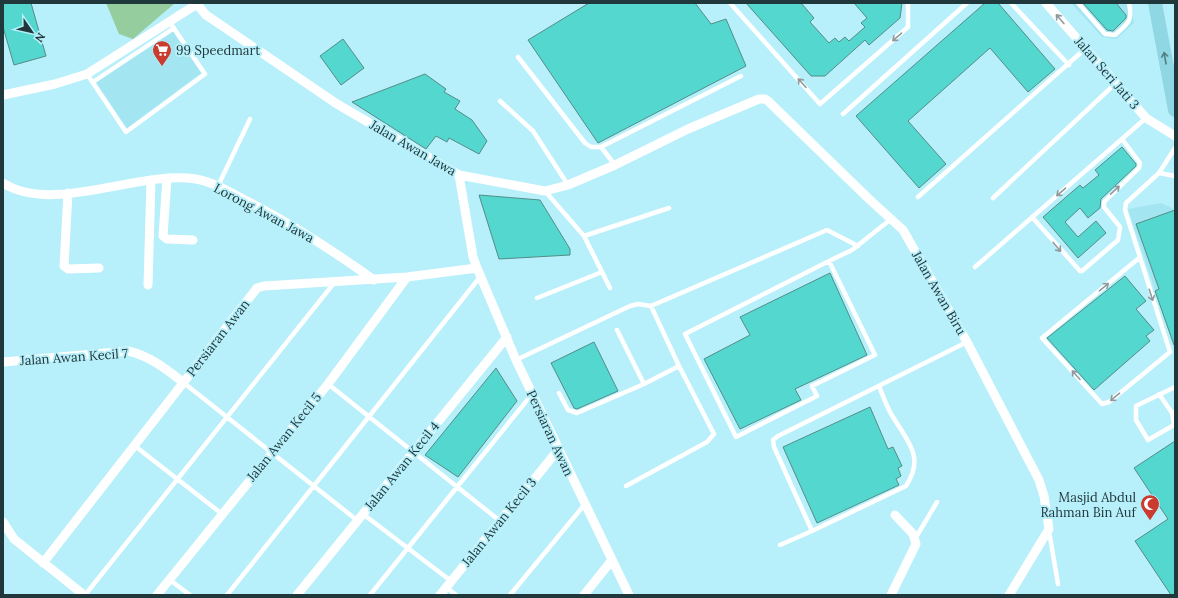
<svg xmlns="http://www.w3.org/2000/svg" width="1178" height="598" font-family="Lora,serif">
	<rect width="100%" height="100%" fill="#b7f0fa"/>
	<!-- built -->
	<path fill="#a3e5f0" d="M1071,3h60l3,20 -18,16 -14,-2z
		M173,32l28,41 -74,55 -31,-46z
		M1161,203l11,5 3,7v136l-47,-142z"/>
	<!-- green -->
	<path fill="#95cd9e" d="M106,3h69l-42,36 -14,-5z"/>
	<!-- building -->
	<path fill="#53d7cf" stroke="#558c87" d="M3,3h28l15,53 -32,9 -11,-38z
		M589,3h106l16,21 15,-5 20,47 -148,77 -70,-103z
		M746,3h55l13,15 -4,4 19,21 6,-5 4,4 6,-5 4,4 16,-14 -4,-4 6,-5 -13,-15h48l-2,15 -31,27 -4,-5 -40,36h-14z
		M985,3h13l57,66 -27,23 -38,-44 -82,73 38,43 -27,24 -63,-72z
		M1083,3h33l10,12v3l-13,13 -6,-1z
		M343,39l21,29 -23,17 -21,-29z
		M425,74l21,15 -2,3 16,9 -5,8 17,11 15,21 -8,13 -30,-16 -2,4 -11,-6 -10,13 -74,-47z
		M1122,147l14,17v2l-35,33 -1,9 -12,10 -8,-10 -15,14 13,15 18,-16 10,12 -28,25 -35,-41 37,-32 3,3 16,-13 -4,-5z
		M479,195l61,5 30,49v6l-71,4z
		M1175,210v135h-1l-19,-54 4,-2 -23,-65z
		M830,273l37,82 -72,34 6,11 -61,29 -36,-70 46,-24 -10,-18z
		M1125,276l21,25 -10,8 18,21 -8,6 4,5 -56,49 -47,-52z
		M594,342l24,49 -41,18 -3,-1 -23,-45z
		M496,368l21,33 -59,76 -33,-22z
		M870,407l18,42 5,-2 9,19 -4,2 3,8 -5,3 3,6 -82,38 -34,-76z
		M1175,441v154h-4l-36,-54 33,-22 -34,-51z"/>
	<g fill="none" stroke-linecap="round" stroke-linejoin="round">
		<!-- lane -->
		<path stroke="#fff" stroke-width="4.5" d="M730,3l90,101 88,-77v-24
			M1011,3l58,62
			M1078,3l27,31 10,1c13,-12 18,-13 14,-32
			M518,57l67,86 6,4h10l14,18
			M87,74l39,58 79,-58 -36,-53
			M93,82l81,-54
			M500,101l33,30 35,54
			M843,114l124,-111
			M601,147l140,-71
			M1159,173l16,3
			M218,186l32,-67
			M545,191l39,45 26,52
			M918,197l168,-149
			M993,198l123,-115
			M1032,217l48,54h2l36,-31 2,-13 -16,-20v-5l35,-34 1,-5 -18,-24
			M584,236l85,-28
			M1139,258l-97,80 60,66 7,-2 61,-50 -45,-142 1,-7 33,-30 16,-25
			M829,261l46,94 -63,31 5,10 -81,41 -51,-103 144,-73 23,-11 39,-31
			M975,267l171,-149
			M537,298l65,-26
			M617,330l27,54
			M516,360l114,-54 8,-2 13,2 176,-76 31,16
			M184,383l174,138
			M328,384l172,137
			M879,386c4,10 8,22 14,31 15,25 32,40 13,69l-94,45 -38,-84 -1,-7 5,-4 189,-94
			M1175,387l-39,19v14l12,20 26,-15 -2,-12 3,-1
			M559,393l9,17 9,3 67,-29 35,-18 -28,-60
			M1159,394l13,19
			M135,446l87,68
			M626,486l81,-44 7,-8 -35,-68
			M363,514l88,67
			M1049,531l9,53
			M915,539l22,-37
			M780,545l32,-14
			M170,580l20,15
			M446,587l10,8
			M85,595l249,-312
			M227,595l253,-318
			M370,595l162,-201
			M510,595l75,-91"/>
		<!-- street -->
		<path stroke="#fff" stroke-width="9" d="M196,3l10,12 9,6 122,83 122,71 86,16 23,-6 47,-20 73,-36 71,-30h6l3,2 101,98 34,31 64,112 72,138 5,16 5,33 -40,66
			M1046,3l100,115 29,18
			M3,95l52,-11 32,-10 110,-70
			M459,175l14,82 4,11 39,92 113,235
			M167,178l-4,58 4,3 26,1
			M3,183c50,32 135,-13 193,-4 17,3 32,12 47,20 46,23 89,51 131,81
			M68,193l-4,73 4,3 31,-1
			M148,285l3,-105
			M3,362l125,-11c22,5 38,18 56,32
			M3,522l11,17 70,56
			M43,563l214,-275 7,-2 143,-9 70,-9
			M157,595l171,-211 79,-107
			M297,595l210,-258
			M440,595l118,-145
			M584,595l28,-35
			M891,595l25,-51 -3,-10 -18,-19"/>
		<!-- primary -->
		<path stroke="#8fd7e2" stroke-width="14" d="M1155,3l20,107"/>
	</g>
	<!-- one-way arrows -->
	<defs><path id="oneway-shaft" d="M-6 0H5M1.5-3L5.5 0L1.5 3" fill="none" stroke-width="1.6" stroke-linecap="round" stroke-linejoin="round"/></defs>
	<g stroke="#909b9d">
		<use href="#oneway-shaft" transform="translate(1060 19) rotate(-131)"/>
		<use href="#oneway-shaft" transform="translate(897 37) rotate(139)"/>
		<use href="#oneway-shaft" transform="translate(802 83) rotate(-132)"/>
		<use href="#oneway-shaft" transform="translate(1115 190) rotate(-43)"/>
		<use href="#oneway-shaft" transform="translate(1061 192) rotate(139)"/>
		<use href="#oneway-shaft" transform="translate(1057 247) rotate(49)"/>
		<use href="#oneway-shaft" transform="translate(1104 287) rotate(-39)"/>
		<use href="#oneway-shaft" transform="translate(1151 295) rotate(72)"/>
		<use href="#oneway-shaft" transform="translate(1076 375) rotate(-132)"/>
		<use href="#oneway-shaft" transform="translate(1115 397) rotate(140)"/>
	</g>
	<use stroke="#527f86" href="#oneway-shaft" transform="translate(1165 58) rotate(-100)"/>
	<!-- icons -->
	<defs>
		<g id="supermarket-pin" transform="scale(1)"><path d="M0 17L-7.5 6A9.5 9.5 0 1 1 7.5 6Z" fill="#c93c2f" stroke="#b7f0fa"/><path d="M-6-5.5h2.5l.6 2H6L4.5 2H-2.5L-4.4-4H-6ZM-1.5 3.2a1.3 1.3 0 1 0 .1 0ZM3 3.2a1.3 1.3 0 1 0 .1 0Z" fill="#fff"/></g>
		<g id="mosque-pin" transform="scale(1)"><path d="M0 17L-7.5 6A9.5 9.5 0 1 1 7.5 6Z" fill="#c93c2f" stroke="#b7f0fa"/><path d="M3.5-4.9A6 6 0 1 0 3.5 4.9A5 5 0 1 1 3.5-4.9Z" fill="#fff"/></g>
	</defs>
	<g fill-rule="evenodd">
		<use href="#supermarket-pin" x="162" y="50"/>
		<use href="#mosque-pin" x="1150" y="504"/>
	</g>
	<g text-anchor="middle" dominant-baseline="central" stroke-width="4" stroke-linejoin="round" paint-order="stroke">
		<!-- poi labels -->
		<g font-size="13" fill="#20373b" stroke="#b7f0fa" text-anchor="start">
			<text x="176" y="50">99 Speedmart</text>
			<text x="1136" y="497" text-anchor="end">Masjid Abdul<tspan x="1136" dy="15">Rahman Bin Auf</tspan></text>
		</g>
		<!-- street labels -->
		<g font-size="13" fill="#20373b" stroke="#b7f0fa">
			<text transform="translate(1107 73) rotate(49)">Jalan Seri Jati 3</text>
			<text transform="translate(413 148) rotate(30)">Jalan Awan Jawa</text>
			<text transform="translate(264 213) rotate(28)">Lorong Awan Jawa</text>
			<text transform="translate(939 293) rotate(60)">Jalan Awan Biru</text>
			<text transform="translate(218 338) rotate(-52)">Persiaran Awan</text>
			<text transform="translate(74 357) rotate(-4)">Jalan Awan Kecil 7</text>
			<text transform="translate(550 433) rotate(65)">Persiaran Awan</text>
			<text transform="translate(284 437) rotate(-51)">Jalan Awan Kecil 5</text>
			<text transform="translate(402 466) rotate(-51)">Jalan Awan Kecil 4</text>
			<text transform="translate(499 522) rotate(-51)">Jalan Awan Kecil 3</text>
		</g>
	</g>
	<!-- border -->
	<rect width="1178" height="598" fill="none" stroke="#20373b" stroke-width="8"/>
	<!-- north arrow -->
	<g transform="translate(32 32) rotate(124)" stroke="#b7f0fa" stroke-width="3" paint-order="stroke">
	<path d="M0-3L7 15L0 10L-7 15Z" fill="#20373b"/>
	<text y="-6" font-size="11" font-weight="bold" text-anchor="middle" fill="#20373b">N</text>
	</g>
</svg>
